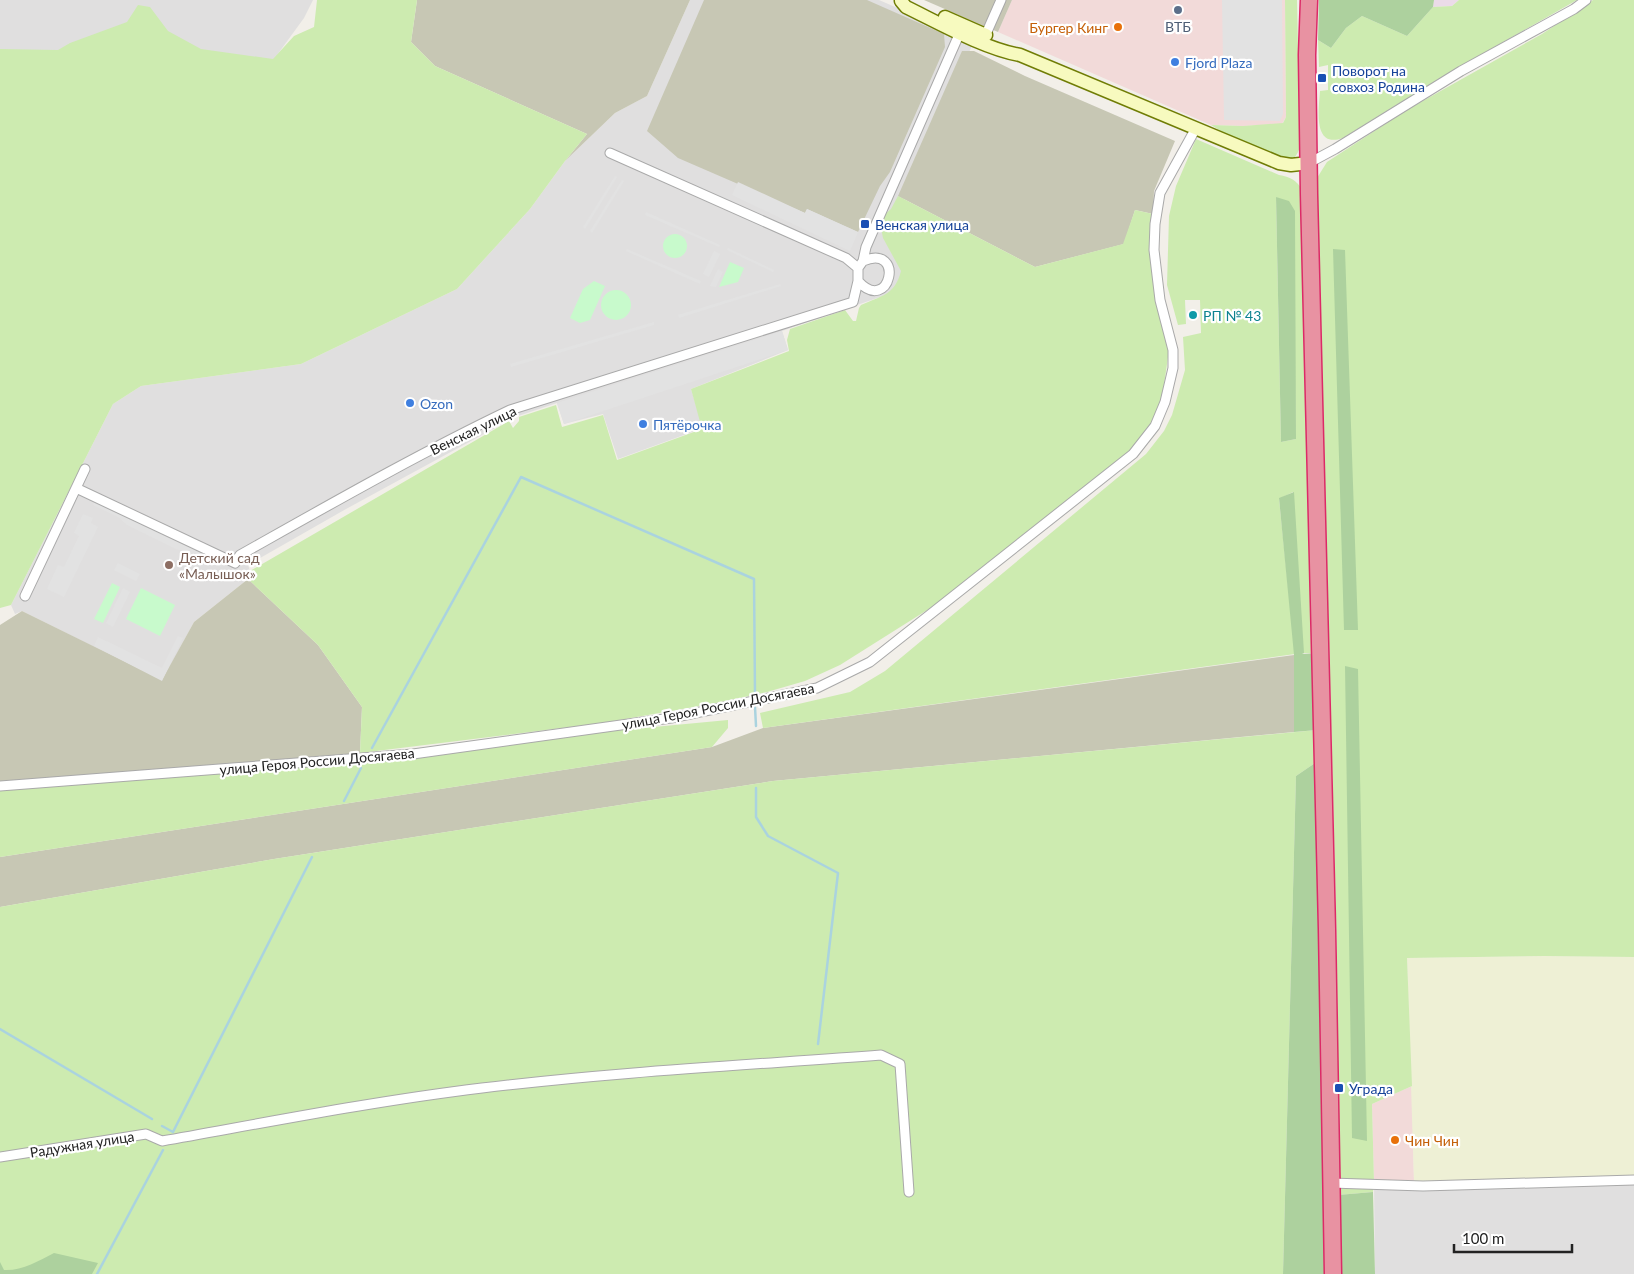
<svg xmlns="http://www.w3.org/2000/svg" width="1634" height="1274" font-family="Lato,sans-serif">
	<rect width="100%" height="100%" fill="#f2efe9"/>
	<!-- residential -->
	<path fill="#e0dfdf" d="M0,0h313l-9,18 -35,48 -205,-8h-64z
		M690,0h189l95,41 -84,190 19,56 -127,44 6,19 -97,39 12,39 -85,31 -15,-45 -39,10 -7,-21 -42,14 -169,92 -98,56 2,6 -2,8 -54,43 -32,59 -140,-70 -7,3 -4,-9 102,-201 28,-18 160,-22 156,-75 73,-80 35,-48 50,-48 32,-17z
		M1634,1177v97h-259l-1,-92z"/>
	<!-- commercial -->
	<path fill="#f2dad9" d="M1012,0h273l1,117 -4,7 -39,2 -32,-1 -213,-93z
		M1412,1086l2,96h-40l-2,-78z"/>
	<!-- industrial -->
	<path fill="#ebdbe8" d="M1434,0h25l-7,6 -19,1z"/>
	<!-- construction -->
	<path fill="#c7c7b4" d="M417,0h273l-43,96 -32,17 -50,48 22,-27 -152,-68 -24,-24z
		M704,0h163l77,34 1,13 -55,125 -10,14 -22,46 -51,-23 -2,4 -127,-55 -31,-27z
		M924,0h88l-14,32z
		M962,51h12l51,25 150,65 -21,50 -1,23 -18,-4 -11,34 -89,23 -137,-71z
		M248,579l70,66 44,62 -2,46 -360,30v-158l22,-14 140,69 32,-58z
		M1294,655v77l-521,49 -499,78 -274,48v-50l712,-110 51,-19z"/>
	<!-- farmland -->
	<path fill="#eef0d5" d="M1544,956l90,1v220l-185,5h-35l-7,-224z"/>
	<!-- grass -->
	<path fill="#cdebb0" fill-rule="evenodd" d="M317,0h100l-6,42 24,24 152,68 -22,27 -35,48 -73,80 -156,75 -160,22 -28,18 -102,201 -11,3v-559l58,1 12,-7 57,-21 11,-17 12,2 18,24 33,18 72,10 21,-23 20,-9z
		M1285,0h12l3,147c-3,9 -6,12 -15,16l-36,-15 -38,-23 32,1 40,-3 3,-6z
		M1459,0h118l-135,77 -99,61c-31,11 -24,-30 -23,-47l8,-1v-25l-9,2 -1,-27 13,8 15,-20 16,-12 45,20 26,-29 19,-1z
		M1593,0h41v957l-90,-1 -137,2 5,128 -40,18 2,78 -1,10 -35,3 -1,-243 -20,-774 10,-16 78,-51 137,-77z
		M1196,139l83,36c11,2 18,5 23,15l15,463h-17l-7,-161 -14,7 16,155 -532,74 -3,-15 90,-21 35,-21 261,-217 18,-23 8,-16 13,-45 -2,-33 18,-4 -1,-33h-15l1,24 -8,1 -11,-40 2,-69 7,-30zM1276,197l16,15 4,227 -15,3z
		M898,196l137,71 88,-23 12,-34 18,4 -3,28 3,38 4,26 8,22 4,22 -7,49 -10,26 -22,27 -105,84 -93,71 -92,58 -35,16 -38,11 -56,12 -109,19 -242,30 2,-46 -44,-62 -70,-66 2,-8 259,-150 4,7 6,-7v-4l37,-12 6,22 41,-12 14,45 85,-31 -11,-40 98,-38 -2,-11 3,-11 55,-19 8,11h3l3,-13 2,-3c20,-9 34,-10 40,-34l-18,-33 -2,-10 3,-13 7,-6z
		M728,720v8l-16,19 -712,110v-68z
		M1317,730l1,31 -22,15 -13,498h-1283v-367l274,-48 499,-78z"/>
	<!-- forest -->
	<path fill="#add19e" d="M1319,0h115l-1,7 -26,29 -45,-20 -16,12 -15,20 -13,-8z
		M1276,197l13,4 6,10 1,228 -15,3z
		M1333,249l12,1 13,380h-14z
		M1294,492l10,161 -2,1 15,-1v77l-23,2v-77l-15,-157z
		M1345,666l13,3 9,472 -15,-3z
		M1318,761l8,513h-43l13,-498z
		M1373,1192l2,82h-36l-1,-79z
		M54,1253l44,10 -6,11h-92v-12l4,8c18,1 34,-9 50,-17z"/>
	<!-- park -->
	<path fill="#c8facc" d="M663 246a12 12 0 1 1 24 0a12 12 0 1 1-24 0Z
		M730,262l14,6 -6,14 -19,5z
		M594,281l11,5 -15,34 -10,3 -10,-5 13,-29z
		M601 305a15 15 0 1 1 30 0a15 15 0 1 1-30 0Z
		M112,583l8,4 -17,36 -9,-4z
		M141,588l34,17 -15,31 -34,-17z"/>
	<!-- parking -->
	<path fill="#e2e2e2" d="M1222,0h60l1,114 -3,7 -56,-1z
		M615,176l2,1 -32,52 -2,-2z
		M622,180l2,1 -32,52 -2,-2z
		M738,182l67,31 2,-4 51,23 -8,19 -118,-56z
		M646,212l74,33 -1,2 -74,-32z
		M728,248l46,22 -1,2 -46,-22z
		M627,249l74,32 -1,3 -74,-33z
		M714,251l6,3 -11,23 -6,-3z
		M718,269l5,3 -7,15 -6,-1z
		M780,284l1,2 -102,32 -1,-3z
		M654,322v3l-143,42 -1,-3z
		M782,331l6,19 -224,74 -7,-21z
		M95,501l129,61 -3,5 -27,-13 -18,-5 -49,-24 -9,-8 -25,-12z
		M83,514l10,4 -2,5 7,4 -34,70 -17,-8 11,-24 6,2 15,-31 -5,-3z
		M118,563l22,11 -4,7 -22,-11z
		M123,588l7,4 -17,35 -7,-4z
		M178,636l5,2 -21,43 -68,-35 4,-9 64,31z"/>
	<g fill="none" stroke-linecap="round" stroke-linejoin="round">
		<!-- stream -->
		<path stroke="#aad3df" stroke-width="2.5" d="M755,707l1,19
			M372,748l149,-271 233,102 1,115
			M756,788v29l12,19 70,37 -20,171
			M344,801l17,-33
			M0,1029l152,90
			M162,1126l11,6 139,-275
			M97,1274l66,-124"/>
		<!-- street casing -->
		<g stroke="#a9a9a9" stroke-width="11">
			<path id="street" d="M986,34l15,-34
				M610,153l236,105 12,10
				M1309,163l26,-14 126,-78 113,-62 12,-9
				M863,261c43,-18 27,55 -5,20v-13l5,-7 3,-14 95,-217
				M76,488l159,75 5,-8c89,-50 178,-101 270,-145l343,-108 5,-21
				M25,596l60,-127
				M0,786l413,-32 258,-36 146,-30 53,-26 263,-208 22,-28 10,-24 8,-34v-18l-13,-50 -6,-50 1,-26 5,-31 36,-65
				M0,1157l146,-23 16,7c107,-19 213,-40 320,-53 132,-16 266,-23 399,-33l19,9 9,128
				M1331,1183l92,3 211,-6"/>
		</g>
		<!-- secondary casing -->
		<g stroke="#707d05" stroke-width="15">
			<path id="secondary" d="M901,1l5,6c33,16 79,42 114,48l259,108 12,2 18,-2
				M945,17l41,18"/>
		</g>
		<!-- highway casing -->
		<g stroke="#dc2a67" stroke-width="19">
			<path id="highway" d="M1309,0l-2,55 2,139 18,735 6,345"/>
		</g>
		<!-- street -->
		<use href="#street" stroke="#fff" stroke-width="9"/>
		<!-- secondary -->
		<use href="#secondary" stroke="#f7fabf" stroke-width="12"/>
		<!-- highway -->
		<use href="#highway" stroke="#e892a2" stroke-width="16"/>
	</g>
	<!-- markers -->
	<circle fill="#5c6f8a" stroke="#fff" stroke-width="2" cx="1178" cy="10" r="5"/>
	<g fill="#e8710a" stroke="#fff" stroke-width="2">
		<circle cx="1118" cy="27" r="5"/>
		<circle cx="1395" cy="1140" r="5"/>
	</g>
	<g fill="#3f7fe0" stroke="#fff" stroke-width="2">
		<circle cx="1175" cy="62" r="5"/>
		<circle cx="410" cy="403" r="5"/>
		<circle cx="643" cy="424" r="5"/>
	</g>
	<g fill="#1a4fb4" stroke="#fff" stroke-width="2">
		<rect x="1317" y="73" width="10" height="10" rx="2.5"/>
		<rect x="860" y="219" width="10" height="10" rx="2.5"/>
		<rect x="1334" y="1083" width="10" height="10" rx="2.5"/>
	</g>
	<circle fill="#0f9aa8" stroke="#fff" stroke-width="2" cx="1193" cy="315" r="5"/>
	<circle fill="#8d6e63" stroke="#fff" stroke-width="2" cx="169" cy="565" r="5"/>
	<g text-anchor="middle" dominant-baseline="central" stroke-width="4.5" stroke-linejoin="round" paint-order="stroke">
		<!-- service labels -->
		<g font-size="14" fill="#4e5e75" stroke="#fff">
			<text x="1178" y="26">ВТБ</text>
		</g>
		<!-- food labels -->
		<g font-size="14" fill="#c56008" stroke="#fff" text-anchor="end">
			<text x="1108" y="27">Бургер Кинг</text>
			<text x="1405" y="1140" text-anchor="start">Чин Чин</text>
		</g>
		<!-- shop labels -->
		<g font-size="14" fill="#366cbe" stroke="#fff" text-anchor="start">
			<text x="1185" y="62">Fjord Plaza</text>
			<text x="420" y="403">Ozon</text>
			<text x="653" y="424">Пятёрочка</text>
		</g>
		<!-- transit labels -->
		<g font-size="14" fill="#164399" stroke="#fff" text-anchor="start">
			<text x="1332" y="70">Поворот на<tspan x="1332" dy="16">совхоз Родина</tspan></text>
			<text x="875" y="224">Венская улица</text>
			<text x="1349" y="1088">Уграда</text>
		</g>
		<!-- culture labels -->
		<g font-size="14" fill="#0d838f" stroke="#fff" text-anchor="start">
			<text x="1203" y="315">РП № 43</text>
		</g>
		<!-- street labels -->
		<g font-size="14" fill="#222" stroke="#fff">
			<text transform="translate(473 430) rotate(-26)">Венская улица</text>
			<text transform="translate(718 706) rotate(-11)">улица Героя России Досягаева</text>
			<text transform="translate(317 761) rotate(-5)">улица Героя России Досягаева</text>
			<text transform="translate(82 1144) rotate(-9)">Радужная улица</text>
		</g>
		<!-- education labels -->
		<g font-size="14" fill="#785e54" stroke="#fff" text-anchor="start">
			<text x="179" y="557">Детский сад<tspan x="179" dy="16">«Малышок»</tspan></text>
		</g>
	</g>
	<!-- scale -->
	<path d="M1454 1244v8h118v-8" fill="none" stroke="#222222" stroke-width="2.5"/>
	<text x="1462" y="1244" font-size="15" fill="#222222" stroke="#ffffff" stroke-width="4" paint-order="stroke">100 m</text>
</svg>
